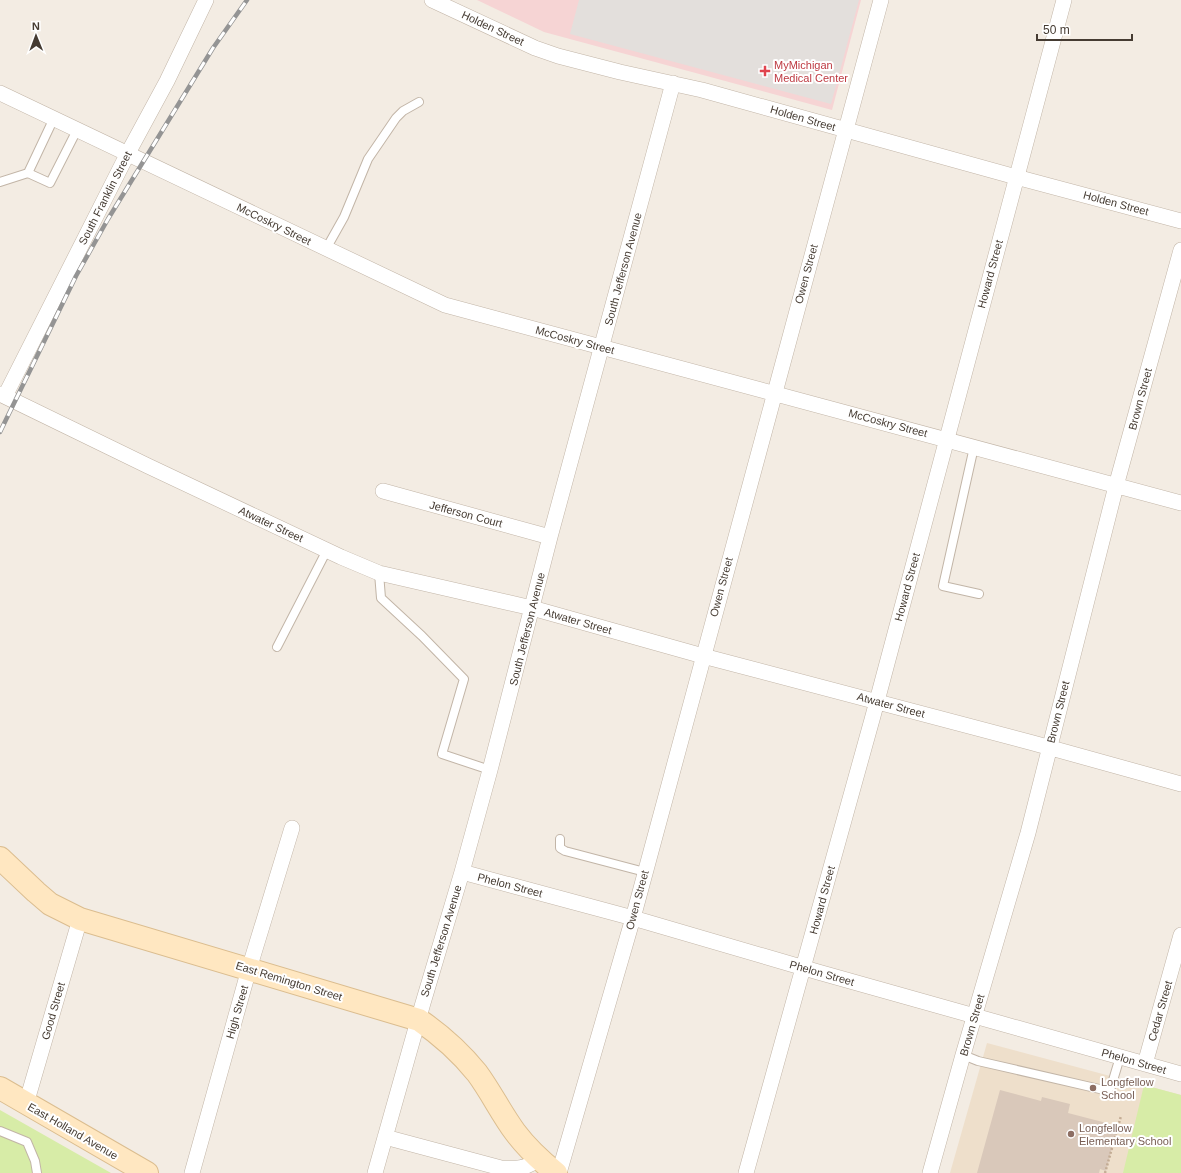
<svg xmlns="http://www.w3.org/2000/svg" width="1181" height="1173" font-family="Helvetica,sans-serif">
	<rect width="100%" height="100%" fill="#f3ece3"/>
	<!-- education -->
	<path fill="#eedfcb" d="M987,1043l194,52v78h-231z"/>
	<!-- medical -->
	<path fill="#f6d4d4" d="M477,0h384l-29,110 -288,-78z"/>
	<!-- green -->
	<path fill="#d7eca7" d="M1144,1085l37,10v78h-58z
		M0,1110l111,63h-111z"/>
	<!-- parking -->
	<path fill="#e3dfdc" d="M579,0h280l-28,104 -261,-70z"/>
	<!-- building -->
	<path fill="#d9c8ba" d="M1000,1090l41,11 1,-4 28,7 -2,9 50,13 -12,45 -6,-2 -1,4h-122z"/>
	<g fill="none" stroke-linecap="round" stroke-linejoin="round">
		<!-- lane casing -->
		<g stroke="#c2b5a7" stroke-width="10">
			<path id="lane" d="M28,173l22,10 27,-53
				M0,182l28,-9 26,-55
				M326,249l18,-32 24,-58 13,-19 15,-22 7,-7 16,-9
				M974,447l-31,139 36,8
				M379,573l2,25 41,38 42,43 -22,75 48,16
				M277,647l50,-97
				M560,839v9l5,3 80,21
				M963,1055l15,6 126,29 7,-3 9,-30
				M0,1131l27,11 8,19 2,12"/>
		</g>
		<!-- street casing -->
		<g stroke="#c2b5a7" stroke-width="16">
			<path id="street" d="M432,0l103,48 23,8 62,16 82,18 314,87 165,44
				M0,93l445,212 736,198
				M0,394l148,72 193,91 38,16 153,35 171,48 330,87 148,41
				M5,396l123,-243 39,-72 39,-81
				M383,491l167,46
				M462,872l171,46 185,54 363,102
				M1145,1064l36,-129
				M26,1104l54,-185
				M385,1137l116,31c16,1 24,1 38,-9
				M192,1173l57,-204 43,-141
				M375,1173l48,-170 39,-131 28,-102 60,-233 123,-454
				M559,1173l74,-255 248,-918
				M746,1173l127,-457 191,-716
				M930,1173l33,-118 65,-222 88,-347 65,-236"/>
		</g>
		<!-- secondary casing -->
		<g stroke="#dbbd8f" stroke-width="24">
			<path id="secondary" d="M0,858l36,34 14,12 30,15 339,101c22,15 41,32 58,53 14,19 24,40 38,59 12,16 26,29 41,41
				M0,1088l147,85"/>
		</g>
		<!-- path -->
		<path stroke="#c3ac94" stroke-width="2.5" stroke-dasharray="2 2" stroke-linecap="butt" d="M1105,1173l16,-57"/>
		<!-- lane -->
		<use href="#lane" stroke="#fff" stroke-width="8"/>
		<!-- street -->
		<use href="#street" stroke="#fff" stroke-width="15"/>
		<!-- secondary -->
		<use href="#secondary" stroke="#ffe7c1" stroke-width="22"/>
		<!-- rail casing -->
		<g stroke="#949494" stroke-width="4.5">
			<path id="rail" d="M0,432l76,-156 32,-57 105,-171 34,-48"/>
		</g>
		<!-- rail -->
		<use href="#rail" stroke="#fff" stroke-width="3" stroke-dasharray="9" stroke-linecap="butt"/>
	</g>
	<!-- markers -->
	<path fill="#e0444e" stroke="#fff" stroke-width="1.5" d="M763 65h4v4h4v4h-4v4h-4v-4h-4v-4h4z"/>
	<g fill="#8d6e63" stroke="#fff" stroke-width="1.5">
		<circle cx="1093" cy="1088" r="4"/>
		<circle cx="1071" cy="1134" r="4"/>
	</g>
	<g text-anchor="middle" dominant-baseline="central" stroke-width="4" stroke-linejoin="round" paint-order="stroke">
		<!-- street labels -->
		<g font-size="11" fill="#453b32" stroke="#fff">
			<text transform="translate(493 28) rotate(25)">Holden Street</text>
			<text transform="translate(803 118) rotate(16)">Holden Street</text>
			<text transform="translate(105 198) rotate(-63)">South Franklin Street</text>
			<text transform="translate(1116 203) rotate(15)">Holden Street</text>
			<text transform="translate(274 224) rotate(26)">McCoskry Street</text>
			<text transform="translate(623 269) rotate(-75)">South Jefferson Avenue</text>
			<text transform="translate(806 274) rotate(-75)">Owen Street</text>
			<text transform="translate(990 274) rotate(-75)">Howard Street</text>
			<text transform="translate(575 340) rotate(15)">McCoskry Street</text>
			<text transform="translate(1140 399) rotate(-75)">Brown Street</text>
			<text transform="translate(888 423) rotate(15)">McCoskry Street</text>
			<text transform="translate(466 514) rotate(15)">Jefferson Court</text>
			<text transform="translate(271 524) rotate(25)">Atwater Street</text>
			<text transform="translate(721 587) rotate(-75)">Owen Street</text>
			<text transform="translate(907 587) rotate(-75)">Howard Street</text>
			<text transform="translate(578 621) rotate(16)">Atwater Street</text>
			<text transform="translate(527 629) rotate(-76)">South Jefferson Avenue</text>
			<text transform="translate(891 705) rotate(15)">Atwater Street</text>
			<text transform="translate(1058 712) rotate(-76)">Brown Street</text>
			<text transform="translate(510 885) rotate(15)">Phelon Street</text>
			<text transform="translate(637 900) rotate(-75)">Owen Street</text>
			<text transform="translate(822 900) rotate(-75)">Howard Street</text>
			<text transform="translate(441 941) rotate(-73)">South Jefferson Avenue</text>
			<text transform="translate(822 973) rotate(16)">Phelon Street</text>
			<text transform="translate(289 981) rotate(17)">East Remington Street</text>
			<text transform="translate(53 1011) rotate(-74)">Good Street</text>
			<text transform="translate(1160 1011) rotate(-74)">Cedar Street</text>
			<text transform="translate(237 1012) rotate(-74)">High Street</text>
			<text transform="translate(972 1025) rotate(-74)">Brown Street</text>
			<text transform="translate(1134 1061) rotate(16)">Phelon Street</text>
			<text transform="translate(73 1131) rotate(30)">East Holland Avenue</text>
		</g>
		<!-- health labels -->
		<g font-size="11" fill="#be3a42" stroke="#fff" text-anchor="start">
			<text x="774" y="65">MyMichigan<tspan x="774" dy="13">Medical Center</tspan></text>
		</g>
		<!-- education labels -->
		<g font-size="11" fill="#785e54" stroke="#fff" text-anchor="start">
			<text x="1101" y="1082">Longfellow<tspan x="1101" dy="13">School</tspan></text>
			<text x="1079" y="1128">Longfellow<tspan x="1079" dy="13">Elementary School</tspan></text>
		</g>
	</g>
	<!-- north arrow -->
	<g transform="translate(36 36) rotate(359)" stroke="#ffffff" stroke-width="3" paint-order="stroke">
	<path d="M0-3L7 15L0 10L-7 15Z" fill="#453b32"/>
	<text y="-6" font-size="11" font-weight="bold" text-anchor="middle" fill="#453b32">N</text>
	</g>
	<!-- scale -->
	<path d="M1037 34v6h95v-6" fill="none" stroke="#453b32" stroke-width="2"/>
	<text x="1043" y="34" font-size="12" fill="#453b32" stroke="#ffffff" stroke-width="3" paint-order="stroke">50 m</text>
</svg>
